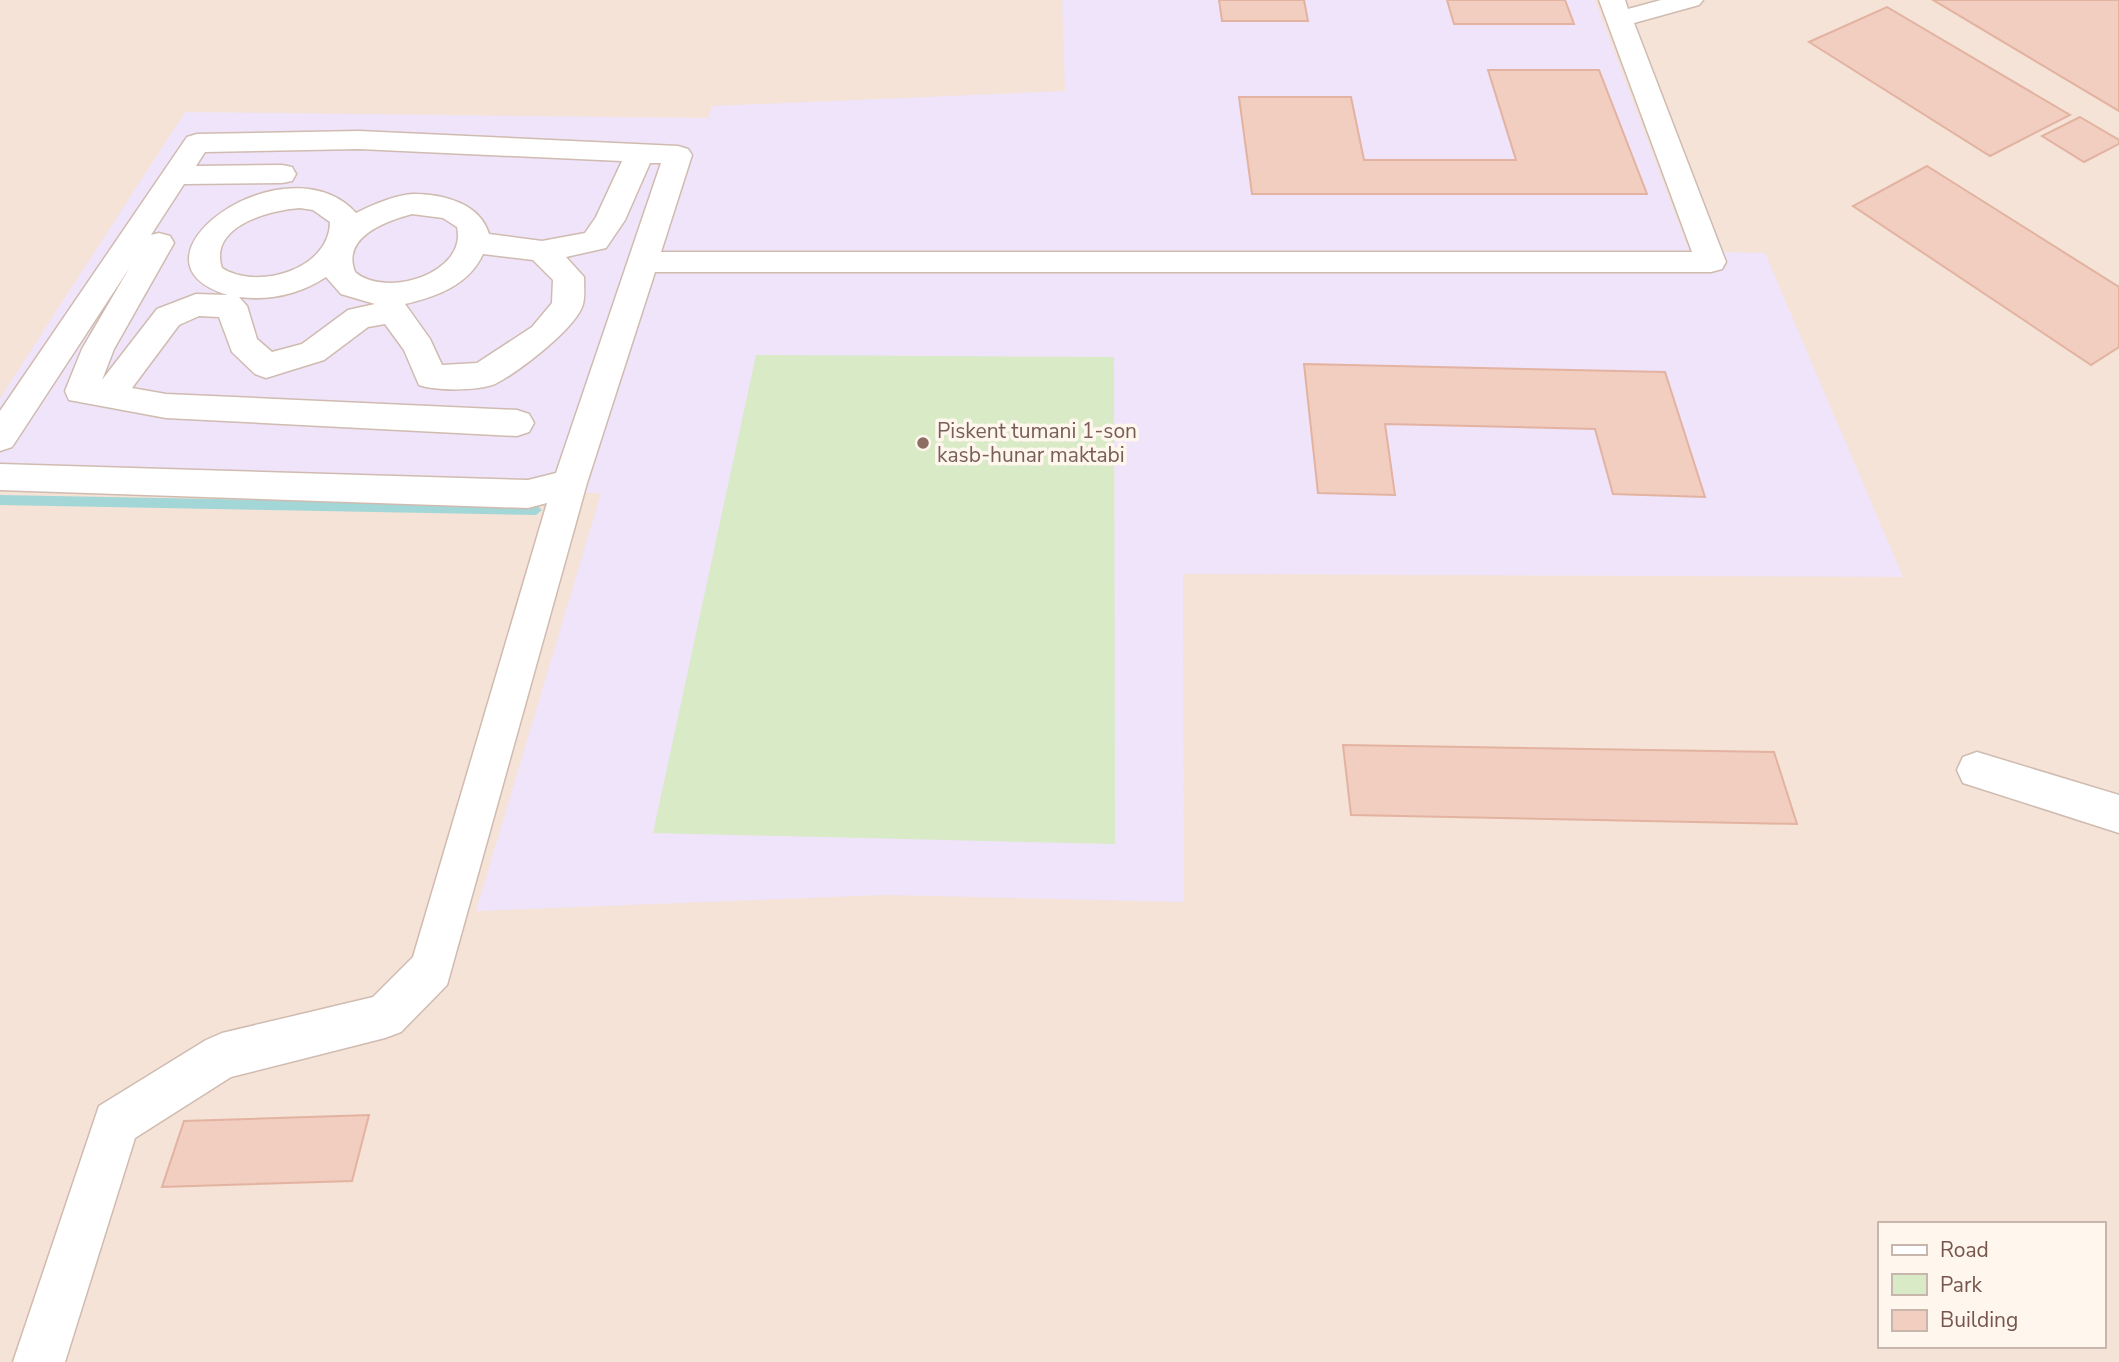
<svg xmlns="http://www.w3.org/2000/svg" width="2119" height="1362" font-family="'Nunito Sans',sans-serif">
	<rect width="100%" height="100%" fill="#fcf2e8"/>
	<!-- residential -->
	<path fill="#f4e3d6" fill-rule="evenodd" d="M0,0h2119v1362h-2119zM1879,1224h224v122h-224z"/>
	<!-- education -->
	<path fill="#efe4f9" d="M1062,0h533l94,251 76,2 138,324 -720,-3 1,328 -299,-7 -409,16 125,-418 -601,-5v-90l185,-286 523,6 4,-12 353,-15z"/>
	<!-- green -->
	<path fill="#d9eac6" d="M756,355l358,2 1,487 -462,-11z"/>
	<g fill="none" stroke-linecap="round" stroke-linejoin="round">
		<!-- stream -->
		<path fill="#a3d6d7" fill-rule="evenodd" d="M0,495l536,10 6,5 -6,5 -536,-10z"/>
	</g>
	<!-- building -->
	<path fill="#f1cec0" stroke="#e3b2a0" stroke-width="2" d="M1219,0h85l4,21h-86z
		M1447,0h118l9,24h-120z
		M1933,0h186v111z
		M1887,7l183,108 -80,41 -181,-114z
		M1488,70h111l48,124h-395l-13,-97h112l13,63h152z
		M2080,117l39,23v4l-35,18 -42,-26z
		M1927,166l192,121v60l-28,18 -238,-159z
		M1304,364l361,8 40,125 -92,-3 -18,-65 -210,-5 10,71 -77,-2z
		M1343,745l431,7 23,72 -446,-9z
		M369,1115l-17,66 -190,6 22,-66z"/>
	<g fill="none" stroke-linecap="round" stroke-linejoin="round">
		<!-- minor casing -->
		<g stroke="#d0bbb0" stroke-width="3">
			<path id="minor" d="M1599,0h26l3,9 33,-9h42l-4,5 -65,18 92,239 -4,7 -11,3h-1056l-68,211 -140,502 -46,47 -16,6 -154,39 -96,61 -70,224h-52l86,-256 107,-66 16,-7 151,-36 40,-40 134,-454 -19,5 -528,-18v-26l528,16 28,-7 105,-310h-11l-25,57 -19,28 -40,9 18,20c0,9 1,19 -1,27 -6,24 -66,69 -88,80 -16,7 -59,7 -76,1l-15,-35 -19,-26 -17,3 -44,33 -58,18 -11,-4 -23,-22 -13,-35 -20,-1 -20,9 -47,63 34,6 351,16 12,4 5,9 -5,9 -12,4 -351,-18 -97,-18 -4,-9 17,-42 48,-82 -118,180 -12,4v-40l187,-274 10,-3 162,-3 319,15 10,3 4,6 -31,97h1031zM359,149l263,12 -26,56 -11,16 -43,8 -53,-7c-9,-31 -46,-40 -76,-40 -18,1 -41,11 -57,19 -71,-77 -244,48 -128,82l-32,-1 -39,15 -55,71 12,-31 60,-106 -4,-7 -11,-3 -8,2 33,-51 98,-1 10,-2 4,-7 -4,-7 -10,-2 -86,1 9,-14zM300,208l13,2 17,12c0,47 -72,69 -108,46 -14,-42 48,-58 78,-60zM412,214l31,4 14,9c11,46 -71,72 -102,45 -14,-35 31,-51 57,-58zM483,254l50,6 20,20 -1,23 -20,24 -55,36 -35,2 -12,-26 -25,-35c31,-7 64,-19 78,-50zM326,277l15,17 34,10 -27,6 -46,34 -30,8 -15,-13 -10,-33 -8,-9c31,4 61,-3 87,-20z
				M1977,752l142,43v38l-156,-50 -6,-13 6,-13z"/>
		</g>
		<!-- minor -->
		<use href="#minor" fill="#fff" fill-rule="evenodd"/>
	</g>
	<!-- markers -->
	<circle fill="#8d6e63" stroke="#fff6ee" stroke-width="2.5" cx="923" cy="443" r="7"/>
	<g text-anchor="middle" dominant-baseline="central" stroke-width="7" stroke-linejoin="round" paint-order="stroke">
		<!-- education labels -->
		<g font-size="21" fill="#785e54" stroke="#fff6ee" text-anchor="start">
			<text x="937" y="431">Piskent tumani 1-son<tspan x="937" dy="24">kasb-hunar maktabi</tspan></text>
		</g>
	</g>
	<!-- legend -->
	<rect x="1878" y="1222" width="228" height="126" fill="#fff6ee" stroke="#c8b6ad" stroke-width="2"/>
	<rect x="1892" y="1245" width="35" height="10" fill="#ffffff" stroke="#c8b6ad" stroke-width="2"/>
	<text x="1940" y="1257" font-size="21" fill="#76564c">Road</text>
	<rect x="1892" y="1274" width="35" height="21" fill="#d9eac6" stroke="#c8b6ad" stroke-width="2"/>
	<text x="1940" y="1292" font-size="21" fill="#76564c">Park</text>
	<rect x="1892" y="1310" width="35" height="21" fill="#f1cec0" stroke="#c8b6ad" stroke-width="2"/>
	<text x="1940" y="1327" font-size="21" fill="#76564c">Building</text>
</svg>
